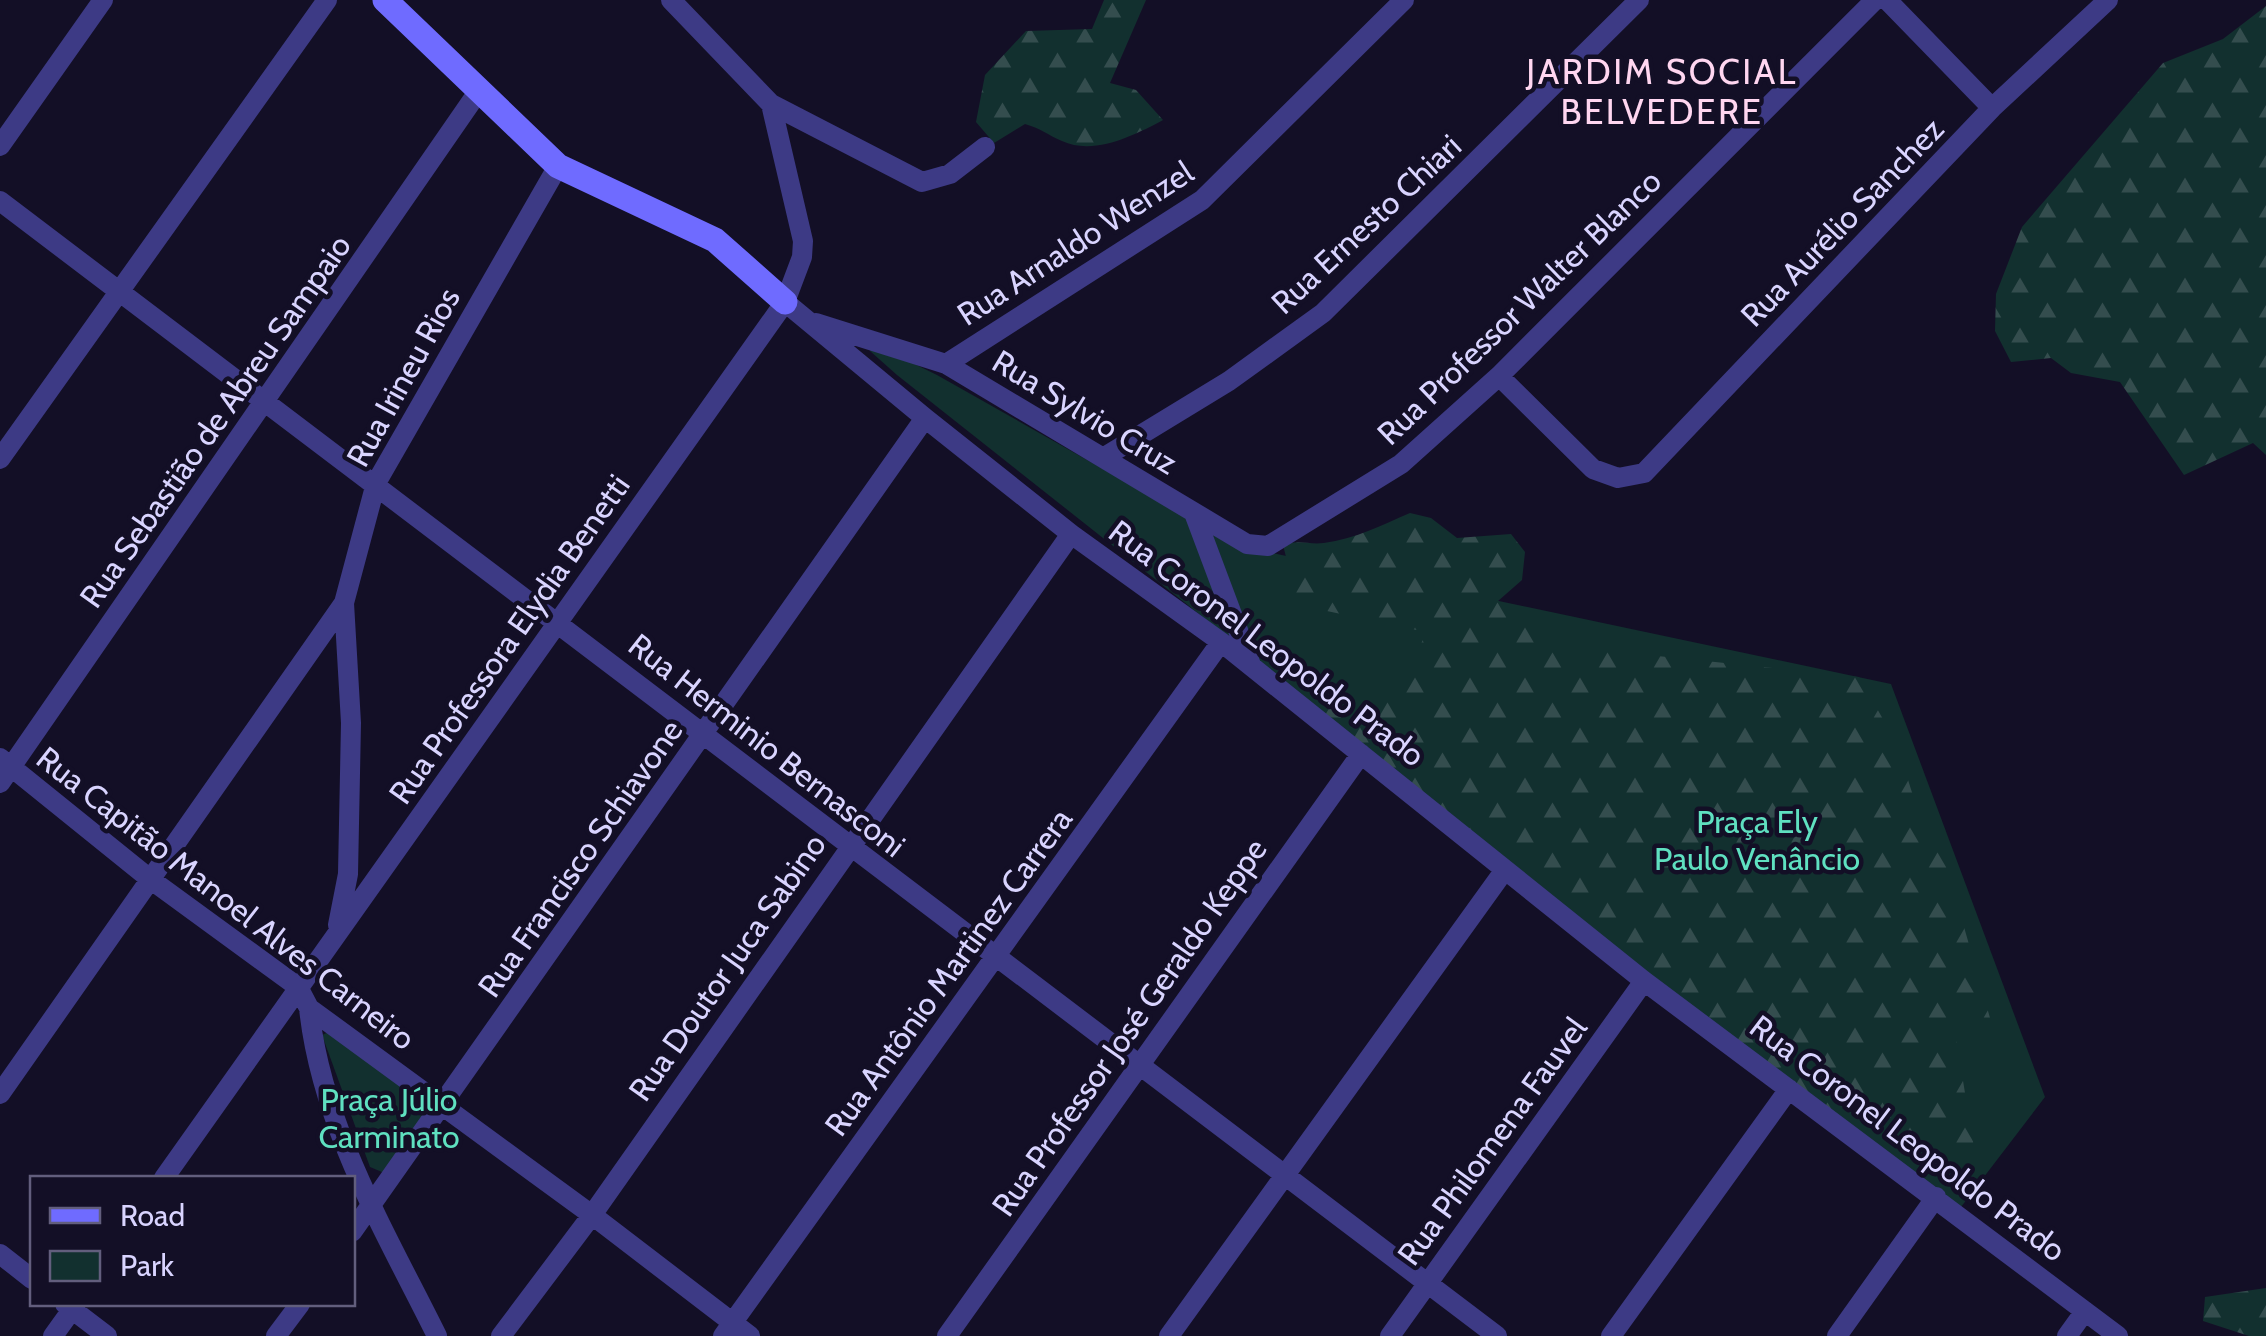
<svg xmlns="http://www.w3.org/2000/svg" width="2266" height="1336" font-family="Cabin,sans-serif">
	<defs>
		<pattern id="forest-firs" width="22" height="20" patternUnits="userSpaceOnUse" patternTransform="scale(2.5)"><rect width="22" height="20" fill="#12302f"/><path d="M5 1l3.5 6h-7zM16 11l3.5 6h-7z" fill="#344d4e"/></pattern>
	</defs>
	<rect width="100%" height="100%" fill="#130f26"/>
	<!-- green -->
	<path fill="#12302f" d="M874,344l63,31 302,171 652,138 154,413 -84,110 -316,-229 -331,-273 -417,-330 -27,-24z
		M333,1030l100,74 -44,71 -19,-8 -48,-132z"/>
	<!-- forest -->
	<path fill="url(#forest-firs)" d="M1104,0h42l-36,83 26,7 27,30c-28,15 -69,36 -101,21 -14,-6 -22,-13 -37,-17l-31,19 -18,-21 9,-47 41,-44 66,-2z
		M2266,6v449l-13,-12 -69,32 -64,-93 -49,-9 -20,-15 -40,4 -16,-31 1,-37 26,-67 141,-164 60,-24z
		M1410,513l21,5 26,20 54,-4 14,18 -3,28 -24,21 73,46 288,30 37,65 26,82 22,33 48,168 -17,3 -22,-8 26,158 -15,15 -18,-1 -294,-208 -338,-279 30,-10 28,6c26,-19 43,-39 54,-69l-118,-25 -13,-15 -12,-47c16,-6 25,0 41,-2 31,-4 58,-18 86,-30z
		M2266,1288v48h-17l-46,-15 2,-24z"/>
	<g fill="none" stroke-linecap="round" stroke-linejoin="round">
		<!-- street -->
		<path stroke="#3d3a85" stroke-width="20" d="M671,0l100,104 151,78 28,-8 35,-27
			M1887,0l105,108
			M0,146l103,-146
			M0,201l1497,1135
			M785,302l140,116 146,116 150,108 423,339 474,355
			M816,323l130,41 301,180 21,2 133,-82 98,-88 376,-376
			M946,364l256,-164 202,-200
			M1499,376l94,93 25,9 26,-5 348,-365 116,-108
			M1106,456l123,-75 94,-68 316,-313
			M0,459l327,-459
			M1194,513l57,152
			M0,758l150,121 148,108 11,21 283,207 158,121
			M0,783l478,-691
			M338,925l10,-51 3,-151 -7,-120 32,-120 182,-317
			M309,1008c12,117 77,225 128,328
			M0,1094l344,-491
			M164,1178l621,-876 17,-45 1,-16 -32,-137
			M352,1232l573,-814
			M0,1254l32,25
			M65,1304l42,32
			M53,1336l23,-32
			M276,1336l24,-32
			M501,1336l91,-121 479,-681
			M723,1336l498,-694
			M947,1336l414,-582
			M1169,1336l335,-465
			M1390,1336l254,-355
			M1611,1336l178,-247
			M1837,1336l99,-139
			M2067,1336l18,-25"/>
		<!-- secondary -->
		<path stroke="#6f6bff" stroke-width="25" d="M385,0l173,166 157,74 70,62"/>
	</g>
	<g text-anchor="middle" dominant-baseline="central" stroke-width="9" stroke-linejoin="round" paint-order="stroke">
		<!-- street labels -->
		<g font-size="32" fill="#d9d4ff" stroke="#130f26">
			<text transform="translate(1842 222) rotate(-46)">Rua Aurélio Sanchez</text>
			<text transform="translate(1366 224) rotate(-43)">Rua Ernesto Chiari</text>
			<text transform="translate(1075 243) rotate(-33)">Rua Arnaldo Wenzel</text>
			<text transform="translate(1519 307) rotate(-44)">Rua Professor Walter Blanco</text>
			<text transform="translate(403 377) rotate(-61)">Rua Irineu Rios</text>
			<text transform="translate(1085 412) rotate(31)">Rua Sylvio Cruz</text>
			<text transform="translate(215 421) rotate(-55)">Rua Sebastião de Abreu Sampaio</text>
			<text transform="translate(509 639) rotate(-55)">Rua Professora Elydia Benetti</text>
			<text transform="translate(1267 643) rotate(37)">Rua Coronel Leopoldo Prado</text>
			<text transform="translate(767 745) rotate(38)">Rua Herminio Bernasconi</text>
			<text transform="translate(580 858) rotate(-55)">Rua Francisco Schiavone</text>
			<text transform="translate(226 898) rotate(38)">Rua Capitão Manoel Alves Carneiro</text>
			<text transform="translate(727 967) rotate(-55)">Rua Doutor Juca Sabino</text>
			<text transform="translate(948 972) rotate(-54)">Rua Antônio Martinez Carrera</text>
			<text transform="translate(1129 1027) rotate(-55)">Rua Professor José Geraldo Keppe</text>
			<text transform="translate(1908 1138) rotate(37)">Rua Coronel Leopoldo Prado</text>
			<text transform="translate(1492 1141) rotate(-54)">Rua Philomena Fauvel</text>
		</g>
		<!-- park labels -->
		<g font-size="32" fill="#5fe0c0" stroke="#130f26">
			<text x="1757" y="821">Praça Ely<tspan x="1757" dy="37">Paulo Venâncio</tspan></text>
			<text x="389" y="1099">Praça Júlio<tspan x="389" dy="37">Carminato</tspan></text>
		</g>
		<!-- neighbourhood labels -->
		<g font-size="35" letter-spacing="2.5" fill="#ffd6f0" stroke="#130f26">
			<text x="1662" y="71">JARDIM SOCIAL<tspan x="1662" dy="40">BELVEDERE</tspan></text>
		</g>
	</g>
	<!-- legend -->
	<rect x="30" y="1176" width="325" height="130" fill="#130f26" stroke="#625e7d" stroke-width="2.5"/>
	<rect x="50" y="1208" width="50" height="15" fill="#6f6bff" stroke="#625e7d" stroke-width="2.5"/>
	<text x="120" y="1226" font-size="30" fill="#d9d4ff">Road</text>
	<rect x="50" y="1251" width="50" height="30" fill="#12302f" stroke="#625e7d" stroke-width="2.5"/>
	<text x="120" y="1276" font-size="30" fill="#d9d4ff">Park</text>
</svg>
